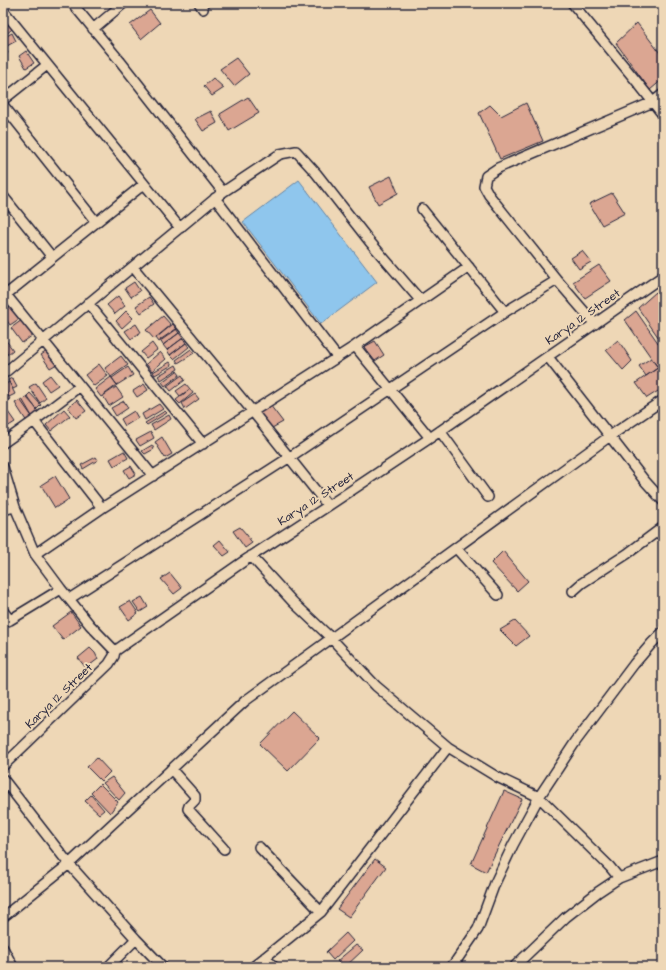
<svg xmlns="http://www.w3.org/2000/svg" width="666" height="970" font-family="'Architects Daughter',sans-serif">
	<rect width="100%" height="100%" fill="#eed7b6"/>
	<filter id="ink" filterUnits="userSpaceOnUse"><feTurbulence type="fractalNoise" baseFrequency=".025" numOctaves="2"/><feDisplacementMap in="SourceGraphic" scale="8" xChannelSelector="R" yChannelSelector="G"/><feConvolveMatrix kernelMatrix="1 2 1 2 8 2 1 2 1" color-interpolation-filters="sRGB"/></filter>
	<g filter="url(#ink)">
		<!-- water -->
		<path fill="#8fc6ed" stroke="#6384a6" d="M299,180l78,102 -56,42 -78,-102z"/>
		<!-- building -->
		<path fill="#dba692" stroke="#22223b" d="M150,10l10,13 -19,16 -11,-14z
			M3,19l9,10 -9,8z
			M637,23l26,34v22l-13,11 -34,-47z
			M12,33l4,8 -9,5 -4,-8z
			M3,45l5,8 -5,2z
			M26,51l8,12 -8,5 -7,-12z
			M236,58l13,16 -15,12 -14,-17z
			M213,78l11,10 -12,8 -8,-10z
			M248,97l11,16 -30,18 -9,-17z
			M526,103l17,38 -43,18 -21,-46 11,-8 11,11z
			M211,111l6,12 -14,8 -8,-12z
			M391,176l7,17 -20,11 -9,-17z
			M612,193l13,20 -23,12 -13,-21z
			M582,251l9,11 -12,7 -8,-11z
			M599,265l12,16 -26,17 -12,-16z
			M134,282l6,9 -9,6 -6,-9z
			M656,292l7,9v43l-25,-36z
			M118,296l7,10 -10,8 -8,-9z
			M149,297l5,7 -13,9 -5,-7z
			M7,303l12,16 -9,6 -7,-10v-9z
			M126,311l7,7 -11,10 -6,-7z
			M636,311l27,39v12l-6,4 -32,-46z
			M163,316l8,9 -17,14 -8,-9z
			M3,319l5,7 -5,3z
			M22,320l11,15 -11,8 -11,-15z
			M136,324l5,8 -10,7 -6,-8z
			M173,324l4,5 -18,13 -3,-4z
			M176,329l3,4 -16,12 -3,-5z
			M179,333l4,5 -16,12 -4,-5z
			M183,338l3,5 -16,12 -3,-5z
			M5,339l8,11 -5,4 -5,-7v-7z
			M618,340l14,21 -9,9 -17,-20z
			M375,341l9,14 -9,6 -11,-14z
			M152,343l5,7 -11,8 -5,-6z
			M186,343l3,4 -15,12 -4,-4z
			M3,347l5,7 -5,3z
			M191,349l3,4 -16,10 -2,-3z
			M47,351l10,13 -7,4 -9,-13z
			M160,352l6,7 -14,12 -6,-7z
			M121,356l7,9 -17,12 -6,-9z
			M651,358l7,10 -12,8 -7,-10z
			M170,362l2,3 -17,10 -2,-3z
			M99,364l9,12 -14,10 -9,-11z
			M663,364v24l-16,10 -11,-15z
			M176,365l2,4 -17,11 -3,-4z
			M128,367l5,8 -16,10 -5,-7z
			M177,371l3,4 -15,11 -3,-4z
			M50,375l8,10 -9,6 -7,-10z
			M182,375l3,5 -14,11 -4,-5z
			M111,377l6,8 -16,12 -6,-8z
			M12,378l5,9 -4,2 -5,-9z
			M9,382l6,12 -6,3 -6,-11z
			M36,383l10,15 -6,5 -11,-16z
			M144,384l4,6 -11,7 -4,-6z
			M186,384l4,5 -10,7 -4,-5z
			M116,387l7,10 -14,9 -6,-10z
			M3,388l7,11 -7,4z
			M190,389l3,4 -13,11 -4,-4z
			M30,393l11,12 -4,4 -11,-12z
			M195,394l4,5 -14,10 -3,-6z
			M27,396l12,17 -6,5 -12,-17z
			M22,399l11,19 -6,4 -12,-19z
			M77,400l9,11 -10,7 -8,-11z
			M124,401l4,7 -12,8 -5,-8z
			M159,404l4,5 -18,11 -3,-6z
			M270,405l13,17 -11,6 -13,-15z
			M64,409l6,7 -19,15 -5,-6z
			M134,411l4,7 -13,8 -4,-7z
			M165,411l2,2 -20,12 -2,-2z
			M8,412l7,10 -8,5 -4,-6v-6z
			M169,415l2,4 -17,11 -3,-5z
			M151,432l3,6 -14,8 -4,-6z
			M162,437l10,17 -7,4 -10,-16z
			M152,445l2,4 -9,5 -3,-3z
			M124,451l4,7 -14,8 -4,-7z
			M96,457l2,3 -15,9 -2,-4z
			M131,466l5,8 -7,4 -5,-8z
			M55,476l14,23 -14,9 -14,-23z
			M240,527l7,8 5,8 -7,5 -12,-17z
			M220,540l10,12 -6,4 -10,-11z
			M503,551l25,30 -11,10 -26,-28z
			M170,573l12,15 -8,6 -13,-15z
			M142,597l6,10 -8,5 -7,-10z
			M130,601l8,12 -9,7 -9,-13z
			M71,612l10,14 -18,14 -11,-14z
			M515,621l14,15 -13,10 -16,-16z
			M90,648l5,5 3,6 -12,9 -8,-10z
			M292,711l28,27 -32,33 -28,-27z
			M97,758l13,14 -9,9 -14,-14z
			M112,777l13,16 -6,7 -16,-17z
			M100,784l18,18 -8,11 -19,-20z
			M504,791l18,8 -36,73 -15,-8z
			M91,795l13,15 -5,4 -14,-13z
			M375,859l11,8 -37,50 -12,-8z
			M346,933l7,8 -20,19 -7,-8z
			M356,945l7,5 -18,17h-2l-6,-6z
			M360,963l3,4h-8z"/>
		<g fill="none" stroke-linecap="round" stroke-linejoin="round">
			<!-- minor casing -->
			<g stroke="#22223b" stroke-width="12">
				<path id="minor" d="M72,3l48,58 103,131
					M199,3l4,6
					M572,3l65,79 26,33
					M3,10l177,218
					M93,29l31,-26
					M3,100l44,-35
					M3,105l93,117
					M3,196l49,61
					M215,198l122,159
					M422,209l83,103
					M133,267l120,145 75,94
					M3,291l150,185
					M3,297l141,-113
					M88,303l115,141
					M595,324l-38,-44 -68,-85 -5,-9 2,-10 12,-8 155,-66 10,-8
					M355,346l75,92
					M548,357l96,123 19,21
					M3,374l220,-182 57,-38 16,-3 20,22 54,69 50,58
					M34,421l68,87
					M440,431l48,66
					M3,443l31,-22 46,-35
					M3,467l12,40 20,47 26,35 29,36 25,26
					M3,510l12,-3
					M456,548l42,47
					M35,554l67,-46 253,-162 114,-79
					M251,556l42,46 38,36 45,48 72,61 49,30 42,20 71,70 9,11
					M573,591l9,-8 45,-29 36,-27
					M69,599l221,-142 215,-145 52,-32
					M3,611l7,9
					M3,623l7,-3 51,-31
					M3,766l106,-102 5,-8 1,-5 129,-90 84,-55 102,-68 153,-106 80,-56
					M171,769l24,27v4l-6,6 -1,3 36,40
					M3,779l66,85 67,75 27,28
					M259,847l62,65
					M3,917l66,-53 176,-163 365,-265 53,-36
					M3,948l10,19
					M265,957l9,10
					M515,966l51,-49 32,-25 21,-14 44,-17
					M108,967l28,-28
					M253,967l68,-55 127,-165
					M451,967l5,-6 22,-32 17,-46 18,-38 26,-48 37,-56 58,-77 18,-21 11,-11"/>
			</g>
			<!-- minor -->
			<use href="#minor" stroke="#eed7b6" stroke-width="9"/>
		</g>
	</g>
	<g text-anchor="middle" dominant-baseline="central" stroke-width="4" stroke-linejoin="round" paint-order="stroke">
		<!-- street labels -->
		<g font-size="12" fill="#22223b" stroke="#eed7b6">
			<text transform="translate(583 317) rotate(-35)">Karya 12 Street</text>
			<text transform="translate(316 499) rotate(-33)">Karya 12 Street</text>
			<text transform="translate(59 696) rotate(-44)">Karya 12 Street</text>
		</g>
	</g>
	<!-- margin -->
	<rect width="666" height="970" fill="none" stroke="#eed7b6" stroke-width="16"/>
	<rect x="8" y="8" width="650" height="954" fill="none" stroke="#22223b" stroke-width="1.5" filter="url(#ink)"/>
</svg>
